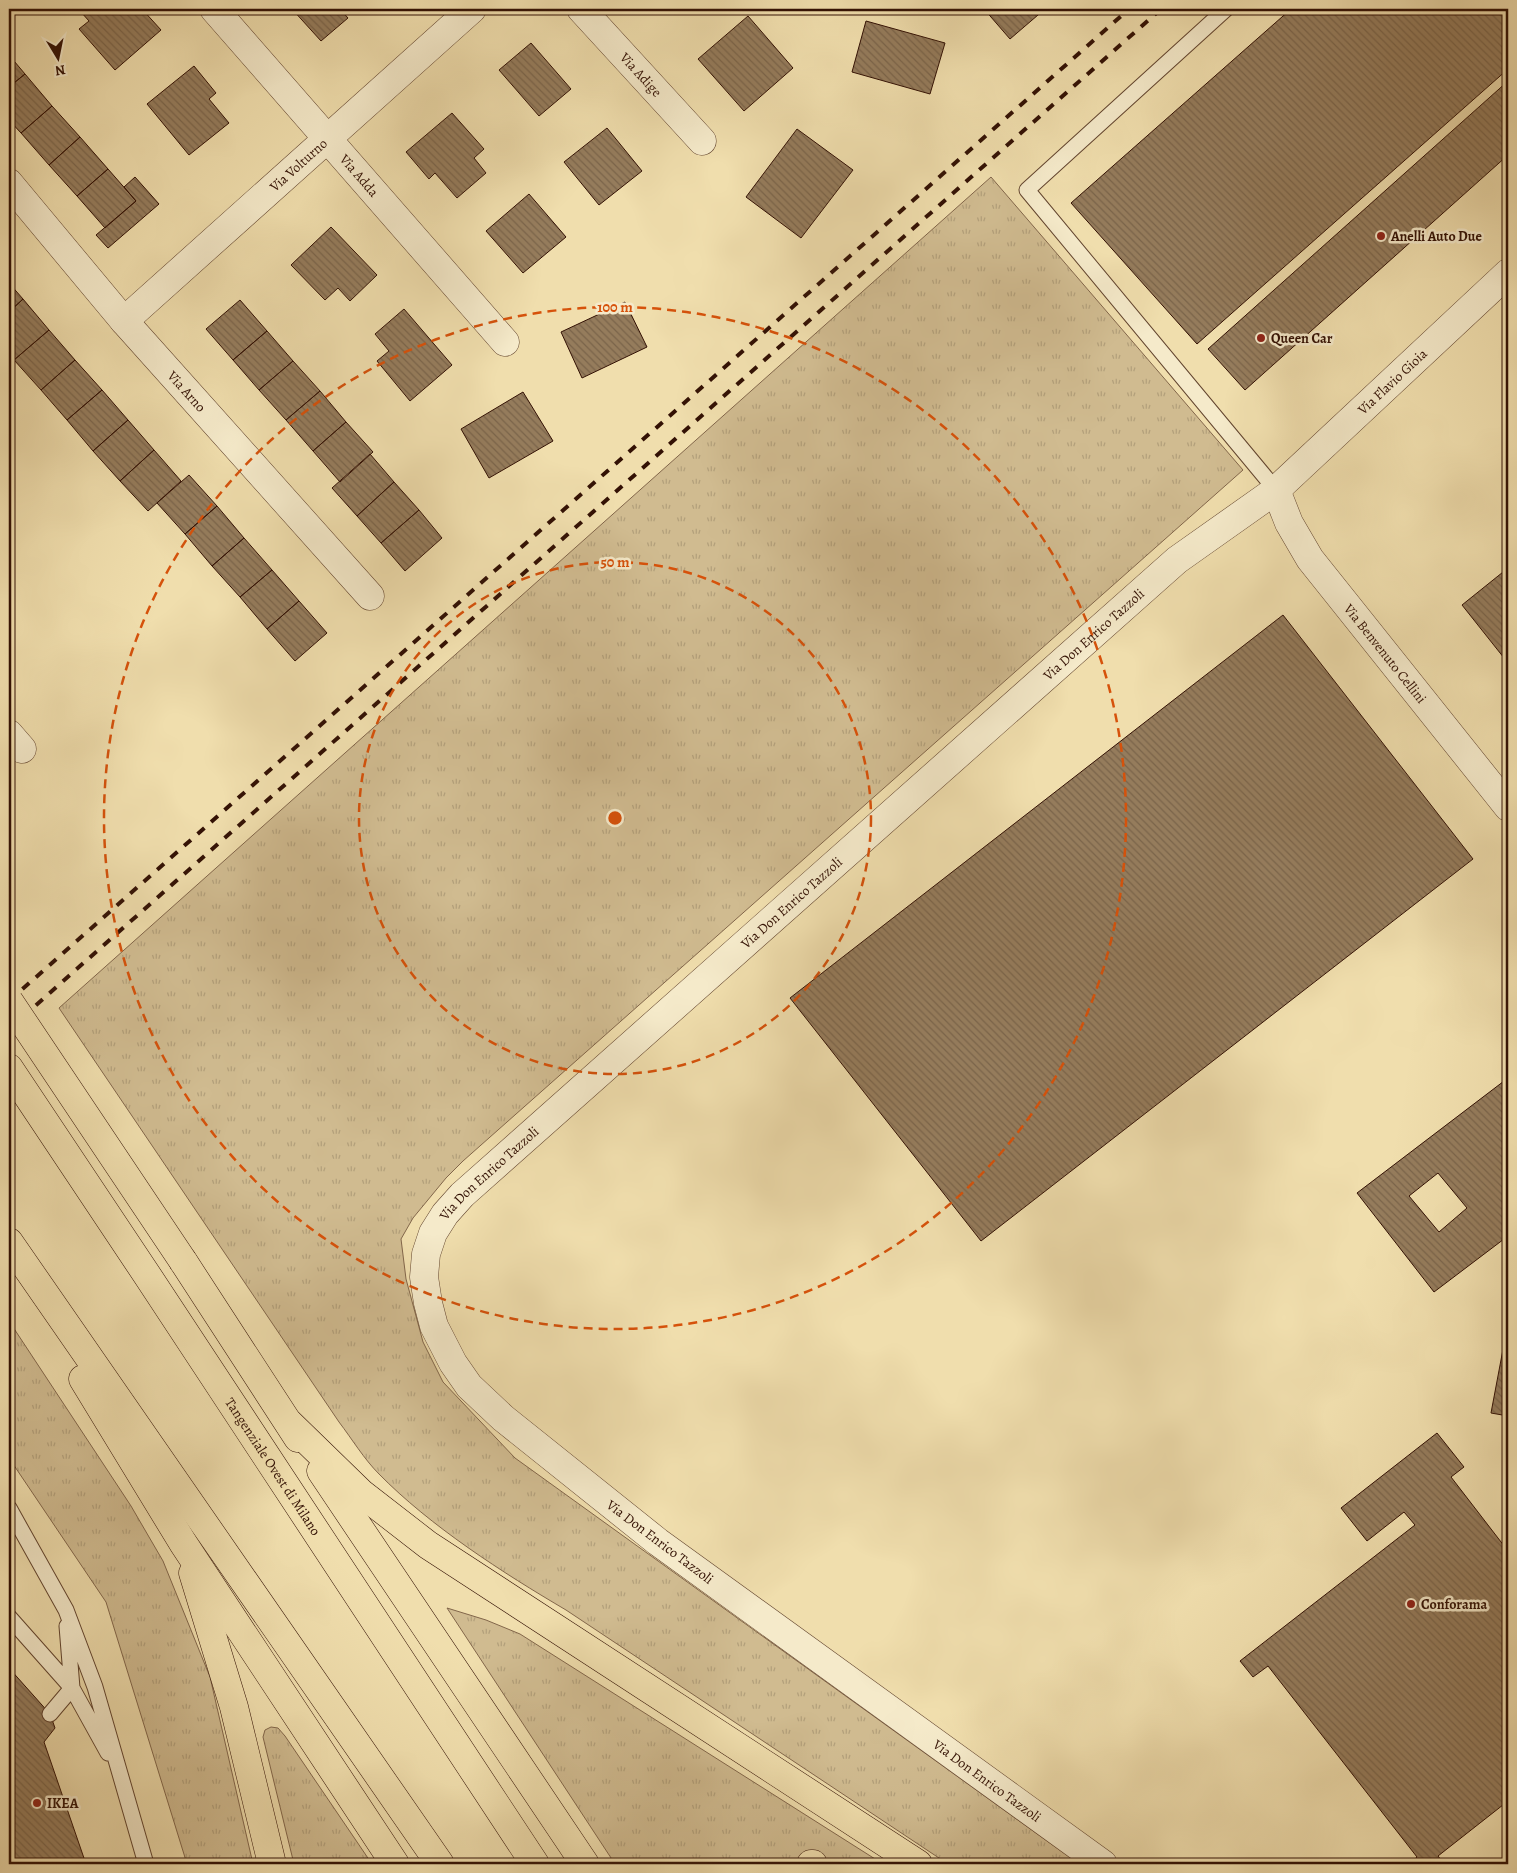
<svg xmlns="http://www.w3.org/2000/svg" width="1517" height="1873" font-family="Alegreya,serif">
	<defs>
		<pattern id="grass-tufts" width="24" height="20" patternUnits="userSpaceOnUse" patternTransform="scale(1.25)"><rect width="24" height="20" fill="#d0bb90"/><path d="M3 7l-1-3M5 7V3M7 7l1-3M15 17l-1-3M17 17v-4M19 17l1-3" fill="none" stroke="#b3a07b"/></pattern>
		<pattern id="building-back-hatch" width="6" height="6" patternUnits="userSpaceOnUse" patternTransform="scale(1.25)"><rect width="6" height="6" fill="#957c5c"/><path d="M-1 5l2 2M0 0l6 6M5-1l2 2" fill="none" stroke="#7a644a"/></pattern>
	</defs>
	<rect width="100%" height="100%" fill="#f0dead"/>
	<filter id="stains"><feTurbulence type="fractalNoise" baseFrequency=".004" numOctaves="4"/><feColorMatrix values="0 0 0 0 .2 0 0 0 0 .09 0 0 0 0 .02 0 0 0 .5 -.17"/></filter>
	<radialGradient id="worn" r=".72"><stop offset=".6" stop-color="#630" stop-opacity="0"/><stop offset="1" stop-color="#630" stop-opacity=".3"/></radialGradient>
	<!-- grass -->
	<path fill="url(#grass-tufts)" stroke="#82664a" d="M991,177l252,293 -780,691 -17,17 -33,40 -12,21 5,40 17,63 20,40 72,76 564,406h-131l-382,-254c-63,-37 -136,-84 -187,-136 -15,-15 -27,-35 -40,-52l-280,-414z
		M9,1321l122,185 32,55 47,116 43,187h-66l-81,-262 -97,-144z
		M447,1608l39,12 34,14 363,230h-40l-28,-4 -31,4h-169z
		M271,1727l7,1 7,8 87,128h-78l-31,-127 2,-7z"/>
	<!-- building -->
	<path fill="url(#building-back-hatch)" stroke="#331104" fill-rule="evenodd" d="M84,9h58l19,21 -46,40 -36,-41 10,-8 -8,-9z
		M292,9h48l8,9 -27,23z
		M984,9h61l-35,30z
		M1291,9h217v60l-311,275 -126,-141z
		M748,16l45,52 -49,43 -46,-52z
		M866,21l79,22 -15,51 -78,-22z
		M531,43l40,46 -32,27 -40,-46z
		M9,55l16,19 -16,13z
		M194,66l22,27 -7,6 20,24 -40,32 -42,-51z
		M25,74l27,32 -31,27 -12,-13v-33z
		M1508,81v74l-263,235 -37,-41z
		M52,106l28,31 -31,28 -28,-32z
		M452,113l32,36 -10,9 12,15 -29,25 -22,-25 -6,6 -23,-27z
		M607,128l35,43 -43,34 -35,-43z
		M797,129l56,41 -52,68 -55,-41z
		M80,137l28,32 -31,27 -28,-31z
		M108,169l28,32 -31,27 -28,-32z
		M135,177l24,27 -51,44 -12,-13 40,-34 -12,-14z
		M529,194l37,43 -43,36 -37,-42z
		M331,227l46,48 -27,26 -12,-13 -13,12 -34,-35z
		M9,283l14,16 -14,13z
		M23,299l26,31 -35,30 -5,-7v-41z
		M240,300l27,31 -34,29 -27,-31z
		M625,302l22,45 -65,31 -21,-46z
		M404,309l48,56 -42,36 -33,-40 12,-10 -14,-17z
		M49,330l26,30 -34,30 -27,-30z
		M267,331l26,30 -34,29 -26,-30z
		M75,360l27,30 -35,30 -26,-30z
		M293,361l27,30 -34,29 -27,-30z
		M102,390l26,30 -35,31 -26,-31z
		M320,391l26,31 -33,29 -27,-31z
		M523,392l30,49 -64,37 -28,-49z
		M128,420l26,30 -34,31 -27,-30z
		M346,422l27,30 -33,30 -27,-31z
		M154,450l27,31 -33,30 -28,-30z
		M370,454l24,28 -37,34 -25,-28z
		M189,475l28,31 -32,28 -28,-31z
		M394,482l25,28 -38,33 -24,-27z
		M217,506l27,32 -32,28 -27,-32z
		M419,510l23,28 -37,33 -24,-28z
		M244,538l28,32 -32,27 -28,-31z
		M1508,568v95l-46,-58z
		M272,570l27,31 -32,28 -27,-32z
		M299,601l28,32 -32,28 -28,-32z
		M1283,615l190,244 -492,382 -191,-243z
		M1508,1078v158l-74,56 -77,-99zM1438,1173l29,35 -28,24 -30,-36z
		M1504,1344h4v72l-17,-3z
		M1437,1433l27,34 -13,10 57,74v250l-70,55 6,8h-35l8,-7 -149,-191 -15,11 -13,-16 175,-136 -11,-13 -37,29 -26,-33z
		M9,1668l41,46 5,14 -11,14 42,122h-77z"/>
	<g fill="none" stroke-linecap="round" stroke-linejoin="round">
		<!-- service casing -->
		<g stroke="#62442e" stroke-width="17">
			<path id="service" d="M1226,9l-199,181 249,300
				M9,1508l57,102 29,77 51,177
				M9,1617l63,71 36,65
				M50,1714l22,-26 -5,-62"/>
		</g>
		<!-- minor casing -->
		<g stroke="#62442e" stroke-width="29">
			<g id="minor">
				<path id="s1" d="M214,9l291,333"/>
				<path id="s2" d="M581,9l121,132"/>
				<path id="s3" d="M9,183l115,138 246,275"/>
				<path id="s4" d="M124,321l348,-312"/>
				<path id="s5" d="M1276,490l13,33 21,36 198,248"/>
				<path d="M9,734l13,15"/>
				<path id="s6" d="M1103,1864l-445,-322 -155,-124 -34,-32 -16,-23 -19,-37 -6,-23 -4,-26 2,-23 7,-21 12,-19 17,-19 715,-635 99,-70 232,-217"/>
			</g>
		</g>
		<!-- motorway casing -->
		<g stroke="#331104" stroke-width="29">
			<g id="motorway">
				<path id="s7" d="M9,1068l138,207 388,589"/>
				<path d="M9,1242l431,622"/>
				<path d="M183,1261l115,177"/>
				<path d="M83,1379l100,164 212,321"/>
				<path d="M289,1423l72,70 67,52 490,319"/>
				<path d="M321,1471l264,393"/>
				<path d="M193,1573l41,134 38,157"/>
				<path d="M811,1864h2"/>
			</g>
		</g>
		<!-- service -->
		<use href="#service" stroke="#f5eaca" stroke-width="15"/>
		<!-- minor -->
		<use href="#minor" stroke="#f5eaca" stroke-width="28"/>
		<!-- motorway -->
		<use href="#motorway" stroke="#f0dead" stroke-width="28"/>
		<!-- rail -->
		<path stroke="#331104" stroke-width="4" stroke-dasharray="9 9" stroke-linecap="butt" d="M9,1001l1120,-992
			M9,1029l1152,-1020"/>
		<!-- motorway-bridge casing -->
		<g stroke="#331104" stroke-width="29" stroke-linecap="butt">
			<path id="motorway-bridge" d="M9,1001l174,260"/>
		</g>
		<!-- motorway-bridge -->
		<use href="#motorway-bridge" stroke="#f0dead" stroke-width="28"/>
	</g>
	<!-- distance rings -->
	<g fill="none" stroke="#d6520b" stroke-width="2.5" stroke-dasharray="9 6">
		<circle cx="615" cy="818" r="256"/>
		<circle cx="615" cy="818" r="511"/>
	</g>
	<!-- markers -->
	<g fill="#8f2418" stroke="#f5eaca" stroke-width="2">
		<circle cx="1381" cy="236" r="5"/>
		<circle cx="1261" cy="338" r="5"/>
		<circle cx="1411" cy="1604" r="5"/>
		<circle cx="37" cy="1803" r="5"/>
	</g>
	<g text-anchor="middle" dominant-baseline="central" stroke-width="5" stroke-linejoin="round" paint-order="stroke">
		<!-- street labels -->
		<g font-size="14" fill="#331104" stroke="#f5eaca">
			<text stroke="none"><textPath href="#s2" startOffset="89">Via Adige</textPath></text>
			<text stroke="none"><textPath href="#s4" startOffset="234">Via Volturno</textPath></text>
			<text stroke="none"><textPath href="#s1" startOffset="221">Via Adda</textPath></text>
			<text stroke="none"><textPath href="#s6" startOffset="2244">Via Flavio Gioia</textPath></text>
			<text stroke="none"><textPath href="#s3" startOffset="274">Via Arno</textPath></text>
			<text stroke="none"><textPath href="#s6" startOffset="1852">Via Don Enrico Tazzoli</textPath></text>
			<text stroke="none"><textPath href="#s5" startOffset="198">Via Benvenuto Cellini</textPath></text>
			<text stroke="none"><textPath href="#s6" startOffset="1448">Via Don Enrico Tazzoli</textPath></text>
			<text stroke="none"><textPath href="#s6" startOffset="1042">Via Don Enrico Tazzoli</textPath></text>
			<text stroke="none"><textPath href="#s7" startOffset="478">Tangenziale Ovest di Milano</textPath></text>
			<text transform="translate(660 1542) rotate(37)">Via Don Enrico Tazzoli</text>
			<text transform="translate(987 1781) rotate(36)">Via Don Enrico Tazzoli</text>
		</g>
		<!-- poi labels -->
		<g font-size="14" font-weight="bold" fill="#331104" stroke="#f5eaca" text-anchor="start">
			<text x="1391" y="236">Anelli Auto Due</text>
			<text x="1271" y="338">Queen Car</text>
			<text x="1421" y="1604">Conforama</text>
			<text x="47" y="1803">IKEA</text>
		</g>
	</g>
	<circle cx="615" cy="818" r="8" fill="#d6520b" stroke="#f5eaca" stroke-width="2.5"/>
	<g font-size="15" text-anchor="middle" font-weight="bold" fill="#d6520b" stroke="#f5eaca" stroke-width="5" stroke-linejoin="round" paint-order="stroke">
		<text x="615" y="312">100 m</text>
		<text x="615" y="567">50 m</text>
	</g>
	<!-- margin -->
	<rect width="1517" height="1873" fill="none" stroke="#f0dead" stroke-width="30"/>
	<rect x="10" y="10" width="1497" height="1853" fill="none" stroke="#331104" stroke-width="2.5"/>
	<rect x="15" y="15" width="1487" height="1843" fill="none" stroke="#331104"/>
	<!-- north arrow -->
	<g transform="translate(58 58) rotate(170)" stroke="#f5eaca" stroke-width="4" paint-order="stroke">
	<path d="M0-4L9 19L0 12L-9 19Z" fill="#331104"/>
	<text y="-8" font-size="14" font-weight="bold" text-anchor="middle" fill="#331104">N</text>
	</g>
	<rect width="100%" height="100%" filter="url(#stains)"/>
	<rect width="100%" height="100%" fill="url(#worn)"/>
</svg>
